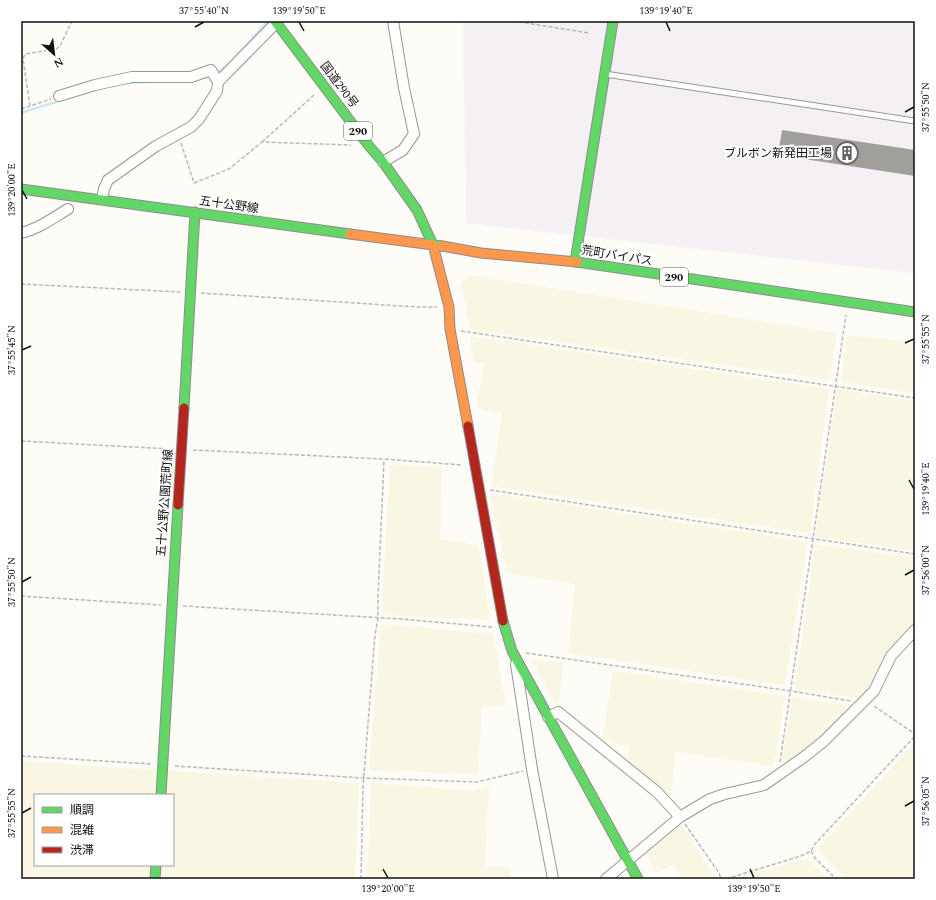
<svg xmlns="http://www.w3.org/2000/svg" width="936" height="900" font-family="Spectral,'Noto Sans JP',serif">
	<rect width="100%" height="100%" fill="#fdfcf7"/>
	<!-- industrial -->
	<path fill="#f5f0f3" d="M463,21h452v252l-449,-50z"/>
	<!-- farmland -->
	<path fill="#f9f7e4" d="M469,275l368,58 -7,47 -360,-51 -9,-45z
		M847,335l68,8v50l-74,-11z
		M470,336l359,53 -19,144 -319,-47 11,-72 -26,-6 8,-45 -11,-1z
		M837,389l78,12v150l-100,-14z
		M390,465l52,2 -2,72 39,6 11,75 -109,-5z
		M490,493l318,49 -23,143 -217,-32 7,-69 -68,-11z
		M815,544l100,14v64l-25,28 -24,41 -9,7 -62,-9z
		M381,624l112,10 13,71 -24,2 -4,67 -109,-4z
		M531,659l32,4 -4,41 -4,1z
		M613,671l172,25 -11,70 -98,-14 -5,38 -6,4 -24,-23 -14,-6 3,-18 -28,-7z
		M792,697l52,8 1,8 -11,13 -16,14 -32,24 -4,-4z
		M915,742v137h-69l-29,-30z
		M21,761l135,9 -1,25h-120v70h116v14h-130z
		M166,771l193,12 -4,96h-196l1,-14h13v-70h-9z
		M371,783l102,8 16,-4 -4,79 26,2v11h-144z
		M682,824l34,55h-33l-10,-14 -18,8 -8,-19z
		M807,858l21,21h-94z"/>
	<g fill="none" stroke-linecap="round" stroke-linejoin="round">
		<!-- stream -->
		<path stroke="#cde8f7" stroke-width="2.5" d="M216,74l13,-10 37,-41
			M191,81l20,-5
			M125,83l23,-1
			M21,113l41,-13"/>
	</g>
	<!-- building -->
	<path fill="#a19f9c" d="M782,130l133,20v26l-137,-21z"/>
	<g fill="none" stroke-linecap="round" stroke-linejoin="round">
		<!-- lane casing -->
		<g stroke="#979795" stroke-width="7">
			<path id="lane" d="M605,74l310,47"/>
		</g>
		<!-- street casing -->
		<g stroke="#979795" stroke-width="12">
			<path id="street" d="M59,96l36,-11 37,-8h59l20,-7 7,12
				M383,162l20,-12 11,-16 -10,-46 -11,-67
				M102,199l2,-10 4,-9 48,-34 35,-19 8,-8 18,-28 1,-9 60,-61
				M21,233c17,-4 32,-15 47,-24
				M516,664l16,105 21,110
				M548,717l10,-5 99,80 23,25
				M606,879l74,-62 30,-18 15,-5 39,-9 40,-28 20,-16 50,-50 17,-35 24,-26"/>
		</g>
		<!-- fast casing -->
		<g stroke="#8e8d8b" stroke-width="11">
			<path id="fast" d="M275,21l94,125 14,16 34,48 16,35 9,1
				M21,189l329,45
				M575,262l38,-241
				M577,262l338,50
				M184,408l11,-196
				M503,621l9,30 126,228
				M161,795l17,-290
				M155,879l1,-14"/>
		</g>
		<!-- slow casing -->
		<g stroke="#8e8d8b" stroke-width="11">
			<path id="slow" d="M350,234l83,11 16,62 1,22 18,97
				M442,246l39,7 96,9"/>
		</g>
		<!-- jam casing -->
		<g stroke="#8e8d8b" stroke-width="11">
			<path id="jam" d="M468,426l35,195
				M178,505l6,-97"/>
		</g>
		<!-- path -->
		<path stroke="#b9b9b8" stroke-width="1.5" stroke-dasharray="4 2" stroke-linecap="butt" d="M513,21l76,12
			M30,106l-7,-47 2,-5 31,-5 4,-3 12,-25
			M21,109l30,-10
			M262,142l52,-47
			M181,143l13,40 35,-14 33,-27 89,3
			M21,284l159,8
			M201,293l216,14h20
			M461,331l454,67
			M21,441l150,8
			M193,450l191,9 78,6
			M490,490l425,64
			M21,596l140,9
			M183,606l218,13 91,8
			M526,653l265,38 60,10
			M874,706l41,28
			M21,756l130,8
			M780,762l66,-447
			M175,766l189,12 113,4 46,-11
			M685,824l34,49 2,6
			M811,851l4,7 21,21
			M361,879l2,-92 12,-152 3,-17v-22l6,-136
			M726,879l75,-23 10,-5 4,-7 100,-108"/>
		<!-- lane -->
		<use href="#lane" stroke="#fffffe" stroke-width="5"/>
		<!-- street -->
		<use href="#street" stroke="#fffffe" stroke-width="10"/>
		<!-- fast -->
		<use href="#fast" stroke="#63d668" stroke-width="9"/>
		<!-- slow -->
		<use href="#slow" stroke="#ff974d" stroke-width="9"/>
		<!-- jam -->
		<use href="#jam" stroke="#b3261e" stroke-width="9"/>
	</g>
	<!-- ticks -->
	<path fill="none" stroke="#111" stroke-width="1.5" d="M299,22l5,9M666,22l4,9M195,27l9,-5M905,112l9,-5M22,190l5,9M905,343l9,-4M22,350l9,-4M909,480l5,9M905,575l9,-5M22,582l9,-5M905,806l9,-5M22,813l9,-5M383,869l5,9M750,869l4,9"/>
	<!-- icons -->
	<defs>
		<g id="building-ring" transform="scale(1.15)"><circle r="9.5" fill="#fff" stroke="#646362" stroke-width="1.5"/><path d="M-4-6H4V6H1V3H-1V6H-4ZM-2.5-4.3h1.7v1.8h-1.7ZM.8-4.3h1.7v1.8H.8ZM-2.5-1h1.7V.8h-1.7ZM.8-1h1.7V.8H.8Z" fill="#646362"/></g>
	</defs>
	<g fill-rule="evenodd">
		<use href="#building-ring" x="847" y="153"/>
	</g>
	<g text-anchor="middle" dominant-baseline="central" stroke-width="4" stroke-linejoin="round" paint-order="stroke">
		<!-- shield labels -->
		<g fill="#fff" stroke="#585858" stroke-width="1">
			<rect x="344" y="122" width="28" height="18" rx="3"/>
			<rect x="660" y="268" width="28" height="18" rx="3"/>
		</g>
		<g font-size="11" font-weight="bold" fill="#111">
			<text x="358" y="131">290</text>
			<text x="674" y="277">290</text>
		</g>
		<!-- street labels -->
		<g font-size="12" fill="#111" stroke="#fff">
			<text transform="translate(339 85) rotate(53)">国道290号</text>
			<text transform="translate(229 205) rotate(8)">五十公野線</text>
			<text transform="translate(617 256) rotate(9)">荒町バイパス</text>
			<text transform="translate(165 503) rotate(-86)">五十公野公園荒町線</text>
		</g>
		<!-- poi labels -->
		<g font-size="12" fill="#111" stroke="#fff" text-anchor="end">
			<text x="832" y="153">ブルボン新発田工場</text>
		</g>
	</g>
	<!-- border -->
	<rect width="936" height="900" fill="none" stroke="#ffffff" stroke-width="44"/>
	<!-- legend -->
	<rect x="34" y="794" width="140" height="72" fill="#ffffff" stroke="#a0a0a0"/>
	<rect x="42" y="807" width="20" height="6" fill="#63d668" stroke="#a0a0a0"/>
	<text x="70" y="814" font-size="12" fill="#111111">順調</text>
	<rect x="42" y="827" width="20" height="6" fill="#ff974d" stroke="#a0a0a0"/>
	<text x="70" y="834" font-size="12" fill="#111111">混雑</text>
	<rect x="42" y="847" width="20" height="6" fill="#b3261e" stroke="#a0a0a0"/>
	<text x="70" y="854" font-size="12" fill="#111111">渋滞</text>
	<!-- north arrow -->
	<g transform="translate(54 54) rotate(152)" stroke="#ffffff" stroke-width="3" paint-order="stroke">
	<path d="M0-3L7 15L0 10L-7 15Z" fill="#111111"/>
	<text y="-6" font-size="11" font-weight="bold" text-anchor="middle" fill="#111111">N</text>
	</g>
	<rect x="22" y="22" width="892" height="856" fill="none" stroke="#111" stroke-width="1.5"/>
	<g font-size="10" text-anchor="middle" fill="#111">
		<text x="204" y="14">37°55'40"N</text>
		<text x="299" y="14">139°19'50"E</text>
		<text x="666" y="14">139°19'40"E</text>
		<text transform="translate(925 107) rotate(-90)" y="4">37°55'50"N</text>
		<text transform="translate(11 190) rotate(-90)" y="4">139°20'00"E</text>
		<text transform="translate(925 339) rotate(-90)" y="4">37°55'55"N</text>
		<text transform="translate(11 350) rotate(-90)" y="4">37°55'45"N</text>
		<text transform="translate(925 489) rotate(-90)" y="4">139°19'40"E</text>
		<text transform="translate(925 570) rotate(-90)" y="4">37°56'00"N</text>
		<text transform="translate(11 582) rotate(-90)" y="4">37°55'50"N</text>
		<text transform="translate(925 801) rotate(-90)" y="4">37°56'05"N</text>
		<text transform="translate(11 813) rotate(-90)" y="4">37°55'55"N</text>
		<text x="388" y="892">139°20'00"E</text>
		<text x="754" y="892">139°19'50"E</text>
	</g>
</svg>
